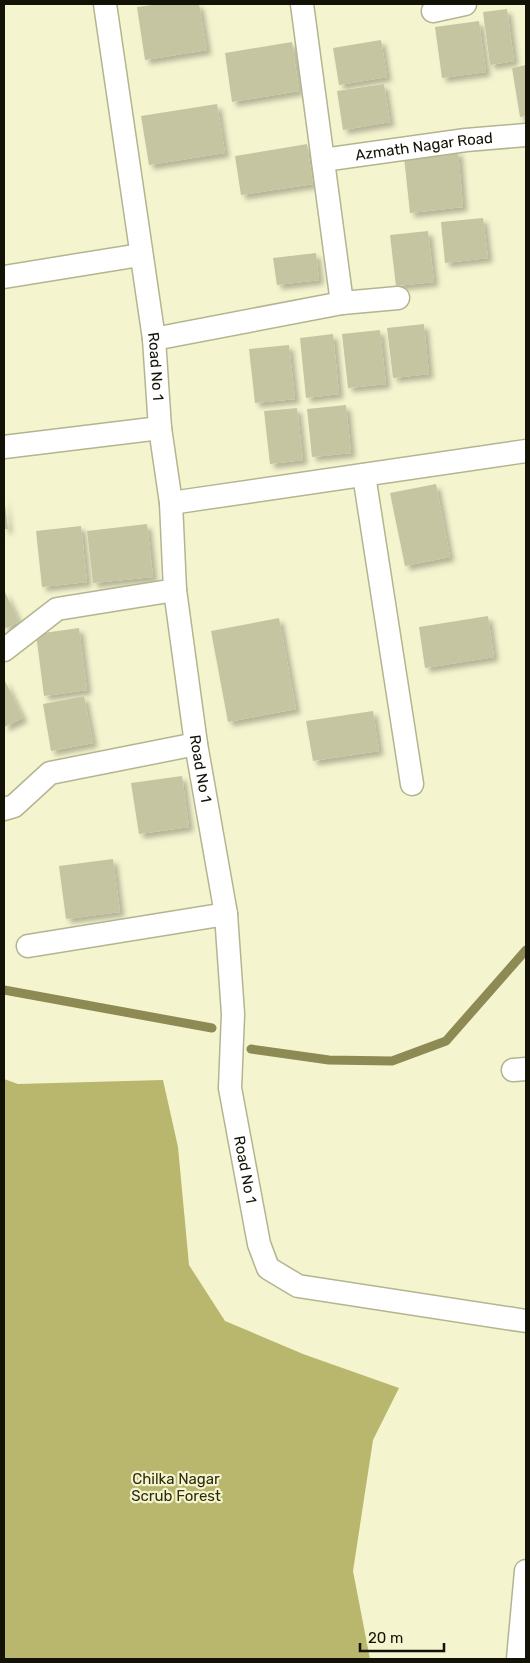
<svg xmlns="http://www.w3.org/2000/svg" width="530" height="1663" font-family="Rubik,sans-serif">
	<defs>
		<filter id="shadow"><feDropShadow dx="4.5" dy="4.5" stdDeviation="2.5" flood-color="#0004"/></filter>
	</defs>
	<rect width="100%" height="100%" fill="#f4f4cf"/>
	<!-- forest -->
	<path fill="#b9b66e" d="M4,1079l14,5 145,-4 15,67 11,118 36,56 78,33 96,34 -26,52 -20,131 17,88h-366z"/>
	<g fill="none" stroke-linecap="round" stroke-linejoin="round">
		<!-- stream -->
		<path stroke="#8d8a54" stroke-width="9" d="M4,990l208,38
			M251,1049l78,11 63,1 54,-20 80,-91"/>
	</g>
	<!-- building -->
	<path fill="#c6c5a2" filter="url(#shadow)" d="M160,4h39l8,46 -62,10 -8,-53z
		M507,9l7,52 -24,4 -7,-53z
		M479,21l7,51 -44,6 -7,-51z
		M381,40l6,37 -48,8 -6,-37z
		M292,42l7,49 -67,11 -7,-49z
		M526,65v51l-6,1 -8,-49z
		M384,84l6,38 -47,8 -6,-39z
		M217,104l8,49 -76,12 -8,-49z
		M307,144l6,40 -72,11 -6,-39z
		M458,151l5,56 -53,6 -6,-56z
		M483,218l5,40 -43,5 -4,-41z
		M428,231l6,51 -38,4 -6,-51z
		M316,253l3,27 -42,5 -4,-27z
		M424,324l5,50 -36,4 -6,-50z
		M380,330l6,54 -38,4 -6,-54z
		M333,334l6,60 -33,4 -6,-60z
		M289,345l6,54 -40,4 -6,-54z
		M346,405l5,48 -39,4 -5,-48z
		M297,408l6,52 -33,4 -6,-53z
		M436,484l14,73 -45,9 -15,-73z
		M4,497l4,32h-4z
		M147,524l6,53 -60,6 -6,-52z
		M81,526l6,56 -45,5 -6,-56z
		M4,590l15,32 -15,7z
		M488,616l6,41 -69,11 -6,-41z
		M279,618l17,91 -68,13 -17,-91z
		M79,628l8,62 -43,6 -8,-62z
		M4,679l19,39 -19,9z
		M84,696l9,47 -42,8 -8,-47z
		M373,711l6,40 -66,10 -7,-40z
		M182,776l7,51 -50,7 -8,-51z
		M113,859l7,53 -54,7 -7,-53z"/>
	<g fill="none" stroke-linecap="round" stroke-linejoin="round">
		<!-- minor casing -->
		<g stroke="#b5b491" stroke-width="25">
			<g id="minor">
				<path id="s1" d="M105,4l49,335 6,89 11,75 4,87 21,154 30,170 7,100 -3,74 29,156 9,24 30,18 228,35"/>
				<path d="M302,4l40,299"/>
				<path d="M433,11l32,-7"/>
				<path id="s2" d="M323,160l143,-20 60,-5"/>
				<path d="M4,277l136,-22"/>
				<path d="M154,339l188,-36 56,-5"/>
				<path d="M4,447l156,-19"/>
				<path d="M364,475l48,309"/>
				<path d="M171,503l355,-52"/>
				<path d="M4,650l53,-41 118,-19"/>
				<path d="M4,809l10,-3 36,-33 146,-29"/>
				<path d="M28,946l198,-32"/>
				<path d="M513,1070l13,-1"/>
				<path d="M518,1659l8,-88"/>
			</g>
		</g>
		<!-- minor -->
		<use href="#minor" stroke="#fff" stroke-width="22"/>
	</g>
	<g text-anchor="middle" dominant-baseline="central" stroke-width="4.5" stroke-linejoin="round" paint-order="stroke">
		<!-- street labels -->
		<g font-size="15" fill="#131206" stroke="#f4f4cf">
			<text stroke="none"><textPath href="#s2" startOffset="102">Azmath Nagar Road</textPath></text>
			<text stroke="none"><textPath href="#s1" startOffset="366">Road No 1</textPath></text>
			<text stroke="none"><textPath href="#s1" startOffset="771">Road No 1</textPath></text>
			<text stroke="none"><textPath href="#s1" startOffset="1176">Road No 1</textPath></text>
		</g>
		<!-- park labels -->
		<g font-size="15" fill="#2e2c0b" stroke="#f4f4cf">
			<text x="176" y="1479">Chilka Nagar<tspan x="176" dy="17">Scrub Forest</tspan></text>
		</g>
	</g>
	<!-- border -->
	<rect width="530" height="1663" fill="none" stroke="#131206" stroke-width="10"/>
	<!-- scale -->
	<path d="M360 1643v8h84v-8" fill="none" stroke="#131206" stroke-width="2.5"/>
	<text x="368" y="1643" font-size="15" fill="#131206" stroke="#f4f4cf" stroke-width="4" paint-order="stroke">20 m</text>
</svg>
